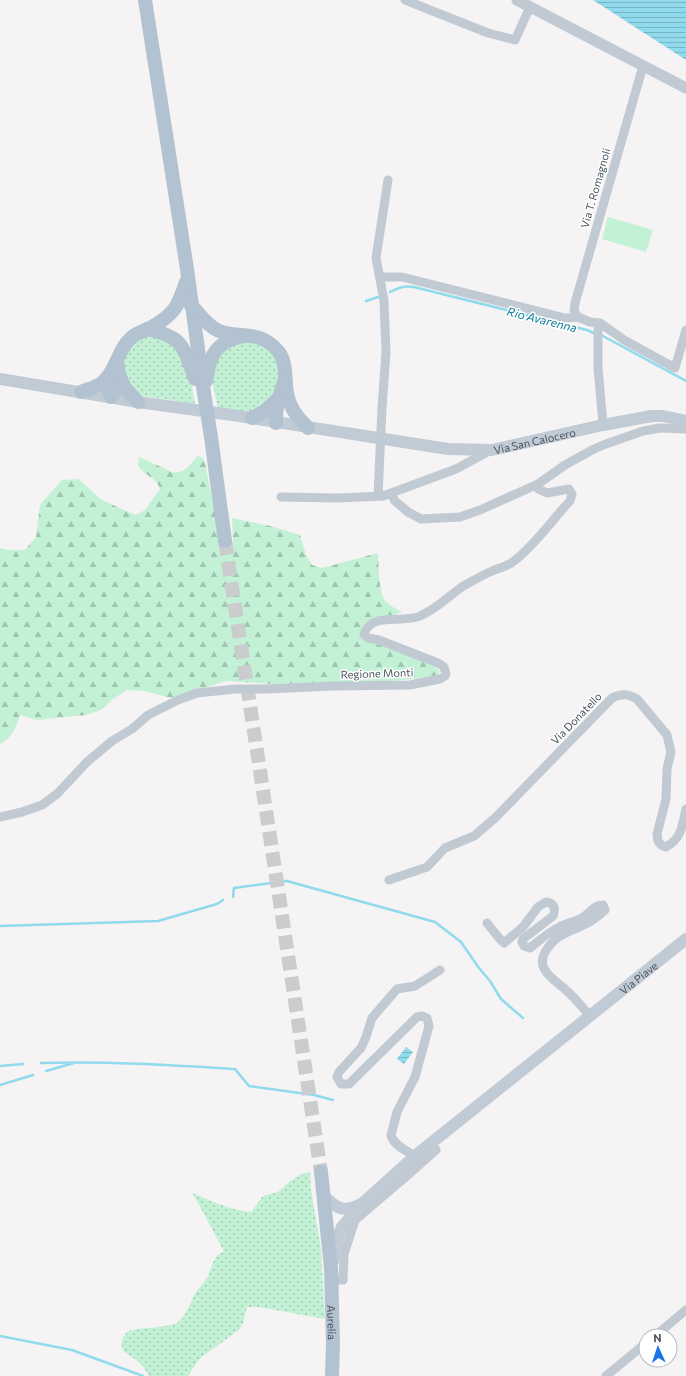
<svg xmlns="http://www.w3.org/2000/svg" width="686" height="1376" font-family="Commissioner,sans-serif">
	<defs>
		<pattern id="grass-dots" width="8" height="8" patternUnits="userSpaceOnUse"><rect width="8" height="8" fill="#c3f1d5"/><path d="M2 2h.1M6 6h.1" fill="none" stroke="#a0c6b0" stroke-width="1.8" stroke-linecap="round"/></pattern>
		<pattern id="forest-firs" width="22" height="20" patternUnits="userSpaceOnUse"><rect width="22" height="20" fill="#c3f1d5"/><path d="M5 1l3.5 6h-7zM16 11l3.5 6h-7z" fill="#a0c6b0"/></pattern>
		<pattern id="water-rules" width="6" height="5" patternUnits="userSpaceOnUse"><rect width="6" height="5" fill="#90daee"/><path d="M0 2.5h6" fill="none" stroke="#78b4c4"/></pattern>
	</defs>
	<rect width="100%" height="100%" fill="#f5f3f3"/>
	<!-- grass -->
	<path fill="url(#grass-dots)" d="M148,335l20,3 21,32 6,34 -57,-9 -16,-22c3,-26 2,-25 26,-38z
		M246,340l13,2 20,19 3,14 -10,25 -20,11 -9,1 -25,-4 -7,-32 10,-25z
		M310,1172l1,18 10,59 4,70 -66,-12h-12l-4,16 -4,7 -40,29 -11,17h-39c-9,-16 -12,-15 -26,-25 -3,-9 -1,-13 5,-20 11,-3 42,-4 49,-8 9,-7 13,-20 18,-29 4,-7 10,-12 13,-18 4,-10 6,-21 16,-25 -11,-19 -20,-39 -32,-58 19,8 38,17 59,19l12,-16 15,-4 12,-11 12,-7z"/>
	<!-- forest -->
	<path fill="url(#forest-firs)" d="M197,456l5,1 3,5 9,48 15,34 4,-3 -1,-23 38,8 30,9 6,20 6,10 10,3 56,-15c1,12 0,39 8,49 5,4 10,7 16,10 -15,7 -44,1 -41,26l71,26 7,7v4l-3,2 -70,6 -79,2 -61,-4 -55,17 -27,-7 -17,-1 -14,9 -12,11 -15,5 -50,5 -16,-5c-3,10 -9,25 -20,29v-196l8,2h17l11,-13 4,-32 22,-25 16,-1 24,21 33,15 10,-5 15,-21c-3,-14 -26,-15 -21,-32l33,15c13,2 18,-7 25,-16z"/>
	<!-- pitch -->
	<path fill="#c3f1d5" d="M608,217l45,13 -7,22 -44,-13z"/>
	<!-- water -->
	<path fill="url(#water-rules)" d="M593,0h93v60z
		M406,1047l7,5 -9,12 -7,-5z"/>
	<g fill="none" stroke-linecap="round" stroke-linejoin="round">
		<!-- stream -->
		<path stroke="#90daee" stroke-width="2.5" d="M390,292c8,-4 15,-7 24,-5l173,43 9,4
			M366,301l12,-4
			M601,335l85,46
			M233,897l1,-9 53,-7 148,41 26,20 18,26 11,13 11,18 22,19
			M0,926l158,-5 59,-17 6,-4
			M41,1063c65,-2 129,2 194,6l14,17 65,9 19,5
			M0,1066l23,-2
			M46,1071l28,-8
			M0,1085l33,-10
			M0,1336l72,14 71,26"/>
		<!-- primary-tunnel -->
		<path stroke="#caccce" stroke-width="14" stroke-dasharray="14 7" stroke-linecap="butt" d="M225,541l96,631"/>
		<!-- minor -->
		<path stroke="#c1cad2" stroke-width="9" d="M405,0l83,33 27,7 15,-33
			M380,277h22l163,41 13,-1 12,5 10,1 24,17 51,28 11,-38
			M578,317l-4,-6 1,-8 68,-237
			M598,329v39l5,57
			M391,494l4,7 13,11 13,7 39,-2 20,-7 58,-26 27,-19 27,-15 11,-5 40,-14 11,-2 6,-1 26,1
			M378,496l4,-88 4,-56 -2,-51 -8,-43 12,-78
			M281,497l56,1 46,-2 73,-27 35,-19
			M0,817l22,-5 20,-7 15,-11 30,-32 25,-21 20,-12 16,-14 30,-15 19,-7 38,-4h32l66,-3 77,-1 30,-6 5,-3 1,-2 -2,-7 -6,-4 -59,-23 -11,-2 -4,-4c8,-23 38,-10 56,-18 19,-8 29,-21 45,-31 9,-5 18,-10 27,-14 7,-3 16,-5 22,-10 22,-17 37,-40 56,-60l2,-7 -3,-5 -22,4 -9,-4v-5
			M389,880l38,-13 18,-19 29,-12 22,-19 116,-119c10,-5 16,-4 25,1l30,36 4,17 -4,17 -1,30 -9,35 1,7 3,4 5,2c16,-9 16,-21 20,-38
			M487,923c4,5 13,17 17,20l19,-16 15,-20 8,-5c8,1 10,6 7,14l-30,23 -1,3 2,4 6,2c10,-8 20,-17 31,-22 7,-3 15,-5 21,-8 7,-4 13,-14 21,-13l2,5c-12,13 -28,17 -43,25 -6,3 -11,8 -15,14 -14,20 7,30 20,42 8,7 16,17 23,25
			M415,1156c-8,-5 -22,-11 -24,-21l6,-23 18,-35 14,-51 -2,-8 -5,-2 -5,1 -68,67h-8l-4,-7 2,-5 22,-24 5,-11 6,-19 25,-29 18,-3 25,-16
			M331,1280h12l1,-26 11,-34 54,-46 27,-24 -5,-6
			M655,1336l31,-26
			M606,1376l40,-33"/>
		<!-- tertiary -->
		<path stroke="#c1cad2" stroke-width="11" d="M517,0l169,88"/>
		<!-- secondary -->
		<g stroke="#c1cbd6" stroke-width="12">
			<path id="s1" d="M0,379l138,23 94,13 216,34 44,1 111,-25 49,-9h11l23,5"/>
			<path d="M323,1195c14,14 20,18 38,9"/>
			<path id="s2" d="M333,1261l5,-24 4,-10 22,-25 51,-46 271,-217"/>
		</g>
		<!-- primary -->
		<g stroke="#b3c2d1" stroke-width="14">
			<path d="M145,0l42,269 17,124"/>
			<path d="M190,304c9,9 17,22 29,27 23,8 40,-2 59,20 11,13 5,34 11,50 3,10 11,19 19,27"/>
			<path d="M147,329c37,8 36,17 48,50"/>
			<path d="M111,373l-2,19 2,5c11,-11 8,-22 6,-36"/>
			<path d="M119,375l6,13 13,14"/>
			<path d="M206,381c4,-26 9,-39 38,-45"/>
			<path d="M81,392c7,-3 17,-5 22,-10 14,-12 15,-33 28,-44 5,-5 13,-7 19,-10 24,-13 28,-21 36,-46"/>
			<path d="M252,418l13,-7 12,-11"/>
			<path d="M276,423c0,-19 3,-26 9,-44"/>
			<path d="M211,437l14,104"/>
			<path id="s3" d="M321,1172l10,96 2,76 -1,32"/>
		</g>
		<!-- primary-bridge -->
		<path stroke="#b3c2d1" stroke-width="14" d="M204,393l7,44"/>
	</g>
	<g text-anchor="middle" dominant-baseline="central" stroke-width="3" stroke-linejoin="round" paint-order="stroke">
		<!-- street labels -->
		<g font-size="11" fill="#4a5661" stroke="#fff">
			<text transform="translate(595 188) rotate(-74)">Via T. Romagnoli</text>
			<text stroke="none"><textPath href="#s1" startOffset="541">Via San Calocero</textPath></text>
			<text transform="translate(377 673) rotate(-2)">Regione Monti</text>
			<text transform="translate(576 718) rotate(-46)">Via Donatello</text>
			<text stroke="none"><textPath href="#s2" startOffset="423">Via Piave</textPath></text>
			<text stroke="none"><textPath href="#s3" startOffset="151">Aurelia</textPath></text>
		</g>
		<!-- water labels -->
		<g font-size="12" font-style="italic" fill="#0c7c9b" stroke="#fff">
			<text transform="translate(542 319) rotate(14)">Rio Avarenna</text>
		</g>
	</g>
	<!-- north arrow -->
	<g transform="translate(658 1348) rotate(357)"><circle r="19" fill="#ffffff" stroke="#b7bbc0"/>
	<path d="M0-3L7 15L0 10L-7 15Z" fill="#1a73e8"/>
	<text y="-6" font-size="11" font-weight="bold" text-anchor="middle" fill="#4a5661">N</text>
	</g>
</svg>
